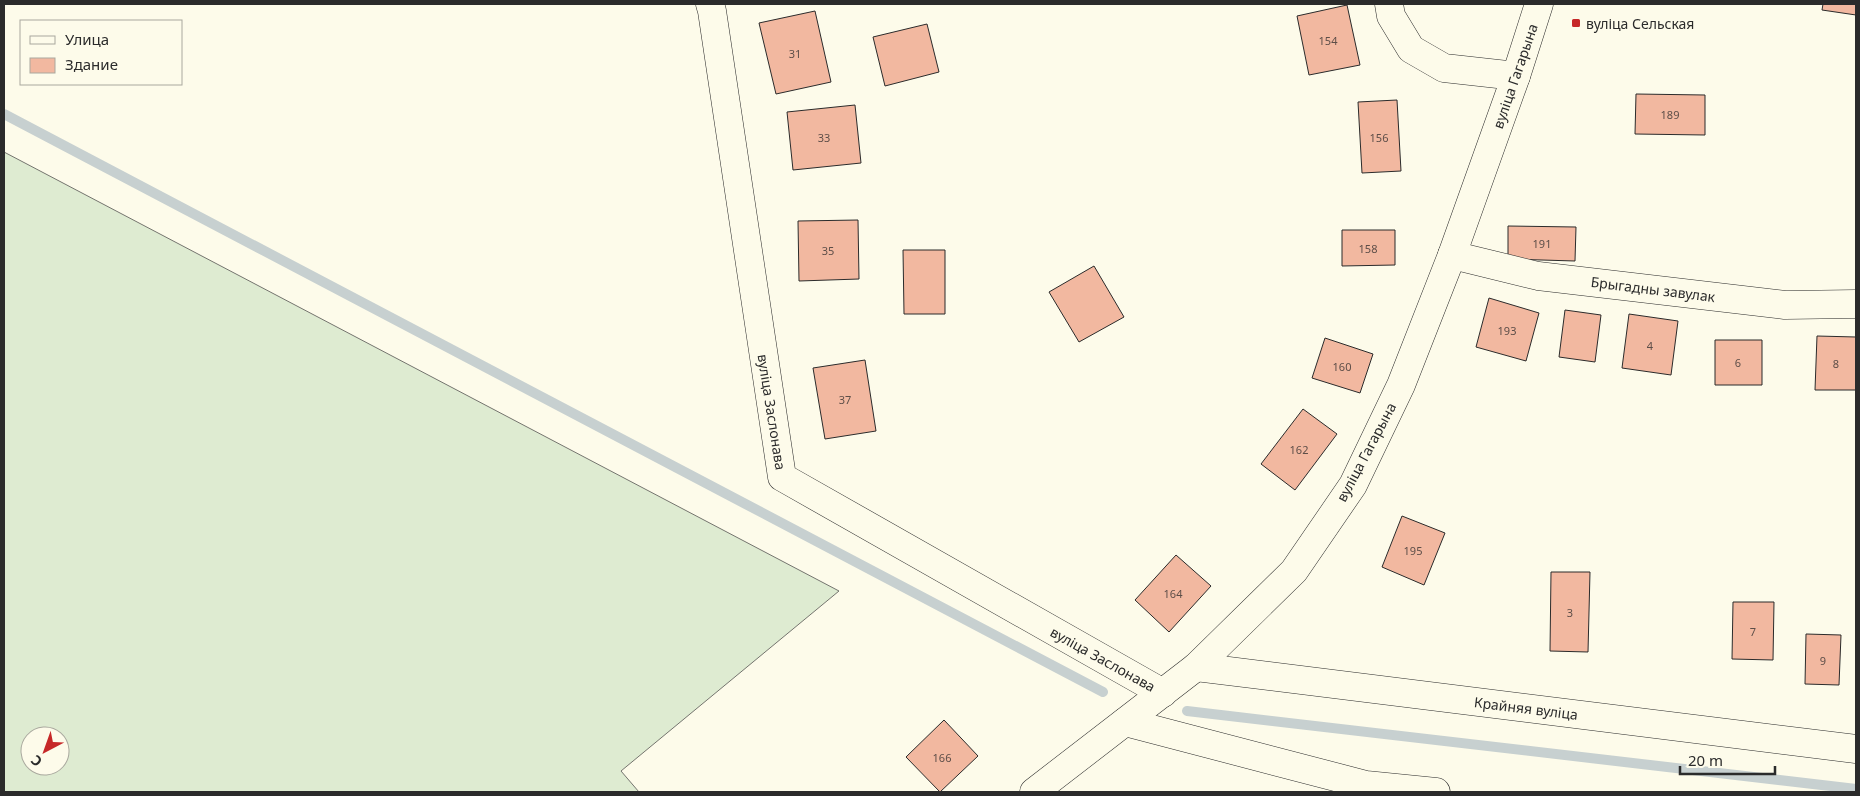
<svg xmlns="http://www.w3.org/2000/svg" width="1860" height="796" font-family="'Noto Sans',sans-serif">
	<rect width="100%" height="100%" fill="#fdfbea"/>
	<!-- garden -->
	<path fill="#deebd1" stroke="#74746e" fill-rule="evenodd" d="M4,152l835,439 -218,180 18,21h-635zM30,736h30v30h-30z"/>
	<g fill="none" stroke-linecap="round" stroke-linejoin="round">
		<!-- stream -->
		<path stroke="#c7d0d0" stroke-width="10" d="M4,114l1099,578
			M1187,711l669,78"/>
	</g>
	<!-- building -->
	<path fill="#f2b8a0" stroke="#2b2b2b" d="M1823,4h33v11l-34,-5z
		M1347,5l13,60 -51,10 -12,-59z
		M815,11l16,71 -55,12 -17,-71z
		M927,24l12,48 -54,14 -12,-49z
		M1636,94l69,1v40l-70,-1z
		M1397,100l4,71 -39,2 -4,-71z
		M855,105l6,58 -68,7 -6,-58z
		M858,220l1,59 -60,2 -1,-60z
		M1508,226l68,1 -1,34 -67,-2z
		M1342,230h53v35l-53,1z
		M903,250h42v64h-41z
		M1094,266l30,51 -45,25 -30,-50z
		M1489,298l50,15 -13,48 -50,-14z
		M1565,310l36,5 -6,47 -36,-5z
		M1629,314l49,7 -7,54 -49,-7z
		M1817,336l39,1v53h-41z
		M1325,338l48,16 -13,39 -48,-15z
		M1715,340h47v45h-47z
		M865,360l11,71 -51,8 -12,-71z
		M1303,409l34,25 -42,56 -34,-26z
		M1402,516l43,17 -21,52 -42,-18z
		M1176,555l35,31 -42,46 -34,-32z
		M1551,572h39l-2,80 -38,-1z
		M1733,602h41l-1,58 -41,-1z
		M1806,634l35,1 -2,50 -34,-1z
		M944,720l34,36 -38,36 -34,-35z"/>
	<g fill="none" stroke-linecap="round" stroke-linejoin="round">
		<!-- street casing -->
		<g stroke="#2b2b2b" stroke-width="29">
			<path id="street" d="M710,4l2,7 70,466 381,216
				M1389,4l2,12 20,33 33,19 72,8
				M1452,255l86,21 247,29 71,-1
				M1196,667l660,82
				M1125,722l241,63 70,7"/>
		</g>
		<!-- secondary casing -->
		<g stroke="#2b2b2b" stroke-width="29">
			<path id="secondary" d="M1034,792l162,-125 98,-96 59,-86 48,-100 51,-130 64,-179 23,-72"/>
		</g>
		<!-- street -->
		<use href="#street" stroke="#fdfbea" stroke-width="28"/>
		<!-- secondary -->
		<use href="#secondary" stroke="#fdfbea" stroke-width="28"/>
	</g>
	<!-- markers -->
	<rect fill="#c62828" stroke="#fdfbea" stroke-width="2" x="1571" y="18" width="10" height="10" rx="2.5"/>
	<g text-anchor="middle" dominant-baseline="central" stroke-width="4" stroke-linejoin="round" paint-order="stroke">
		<!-- number labels -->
		<g font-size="11" fill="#5d4e48">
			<text x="1328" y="40">154</text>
			<text x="795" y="53">31</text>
			<text x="1670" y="114">189</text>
			<text x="824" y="137">33</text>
			<text x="1379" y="137">156</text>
			<text x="1542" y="243">191</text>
			<text x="1368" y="248">158</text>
			<text x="828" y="250">35</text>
			<text x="1507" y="330">193</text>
			<text x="1650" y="345">4</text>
			<text x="1738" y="362">6</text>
			<text x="1836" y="363">8</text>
			<text x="1342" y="366">160</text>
			<text x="845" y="399">37</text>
			<text x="1299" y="449">162</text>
			<text x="1413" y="550">195</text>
			<text x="1173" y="593">164</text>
			<text x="1570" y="612">3</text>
			<text x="1753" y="631">7</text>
			<text x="1823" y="660">9</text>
			<text x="942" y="757">166</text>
		</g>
		<!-- poi labels -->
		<g font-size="14" fill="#2b2b2b" stroke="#fdfbea" text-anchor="start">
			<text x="1586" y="23">вуліца Сельская</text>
		</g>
		<!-- street labels -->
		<g font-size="14" fill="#2b2b2b" stroke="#fdfbea">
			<text transform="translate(1515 76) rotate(-71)">вуліца Гагарына</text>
			<text transform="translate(1653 289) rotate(7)">Брыгадны завулак</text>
			<text transform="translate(772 412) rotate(81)">вуліца Заслонава</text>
			<text transform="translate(1366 452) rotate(-62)">вуліца Гагарына</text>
			<text transform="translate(1103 659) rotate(29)">вуліца Заслонава</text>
			<text transform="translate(1526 708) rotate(7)">Крайняя вуліца</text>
		</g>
	</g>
	<!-- border -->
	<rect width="1860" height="796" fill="none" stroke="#2b2b2b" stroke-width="10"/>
	<!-- legend -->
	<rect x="20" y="20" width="162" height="65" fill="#fdfbea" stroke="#a9a89e"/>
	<rect x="30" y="36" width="25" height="8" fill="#fdfbea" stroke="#a9a89e"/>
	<text x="65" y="45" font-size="15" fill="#2b2b2b">Улица</text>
	<rect x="30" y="58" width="25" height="15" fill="#f2b8a0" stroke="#a9a89e"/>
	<text x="65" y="70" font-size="15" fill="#2b2b2b">Здание</text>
	<!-- north arrow -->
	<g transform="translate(45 751) rotate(221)"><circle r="24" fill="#fdfbea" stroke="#a9a89e"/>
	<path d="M0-4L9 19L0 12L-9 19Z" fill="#c62828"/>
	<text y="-8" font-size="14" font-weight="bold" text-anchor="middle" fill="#2b2b2b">С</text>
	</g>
	<!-- scale -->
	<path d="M1680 766v8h95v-8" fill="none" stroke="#2b2b2b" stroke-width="2.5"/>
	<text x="1688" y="766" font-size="15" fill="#2b2b2b" stroke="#fdfbea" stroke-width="4" paint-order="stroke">20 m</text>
</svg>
